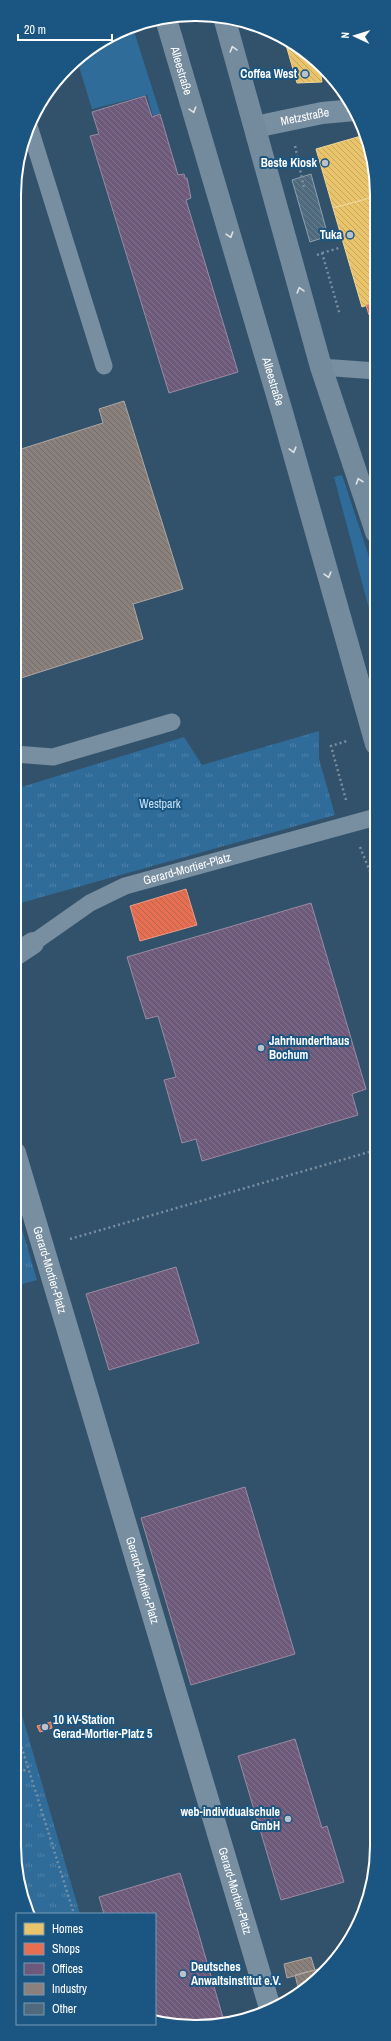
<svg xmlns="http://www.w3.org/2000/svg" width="391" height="2041" font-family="'Archivo Narrow',sans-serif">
	<defs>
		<pattern id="park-tufts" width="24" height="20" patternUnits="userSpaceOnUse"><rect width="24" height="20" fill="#2f6c9a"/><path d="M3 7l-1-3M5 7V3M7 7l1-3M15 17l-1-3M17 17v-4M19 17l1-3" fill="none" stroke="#4e82a9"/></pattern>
		<pattern id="homes-back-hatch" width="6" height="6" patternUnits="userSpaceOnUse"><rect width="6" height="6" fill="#e9c46a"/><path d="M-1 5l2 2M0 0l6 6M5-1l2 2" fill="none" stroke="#c2a662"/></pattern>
		<pattern id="shops-back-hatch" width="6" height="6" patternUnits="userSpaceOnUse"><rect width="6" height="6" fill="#e76f51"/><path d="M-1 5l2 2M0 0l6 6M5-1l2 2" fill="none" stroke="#b86450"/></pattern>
		<pattern id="offices-back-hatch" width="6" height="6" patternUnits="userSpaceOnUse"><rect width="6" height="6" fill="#6d597a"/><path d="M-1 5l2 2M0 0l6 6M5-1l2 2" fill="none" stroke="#83728e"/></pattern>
		<pattern id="industry-back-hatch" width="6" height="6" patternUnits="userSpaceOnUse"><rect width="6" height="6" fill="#8a817c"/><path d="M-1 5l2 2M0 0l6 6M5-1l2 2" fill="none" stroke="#716c69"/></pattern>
		<pattern id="building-back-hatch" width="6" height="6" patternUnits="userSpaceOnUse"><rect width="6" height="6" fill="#506a7d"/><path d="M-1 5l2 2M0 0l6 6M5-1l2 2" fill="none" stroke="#6a8090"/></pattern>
	</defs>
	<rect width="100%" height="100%" fill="#32526b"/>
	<!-- grass -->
	<path fill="#2f6c9a" d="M133,28l27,85 -7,3 -6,-21 -55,14 -15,-49 8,-8z
		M342,475l34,103v57l-42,-158z"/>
	<!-- park -->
	<path fill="url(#park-tufts)" d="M319,731v28l16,56 -318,89 -2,3v-118l169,-52 18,28z
		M15,1205l22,75 -22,6z
		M14,1688l66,226h-52l-14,-69z"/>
	<!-- homes -->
	<path fill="url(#homes-back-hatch)" stroke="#f0d697" d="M284,38l35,26 3,18 -25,1z
		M361,136h3l13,47v13l-44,12 -17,-59z
		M377,196v106l-15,5 -29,-99z"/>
	<!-- shops -->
	<path fill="url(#shops-back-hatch)" stroke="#ee9a85" d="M377,302v15l-5,-3 -3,1 -3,-10z
		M186,889l11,36 -57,16 -10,-35z
		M51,1722l1,6 -12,4 -3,-6z"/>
	<!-- offices -->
	<path fill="url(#offices-back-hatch)" stroke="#998ba2" d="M145,96l7,21 8,-3 18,61 6,-1 1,4h2l4,20 -5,2 52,172 -69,21 -79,-257 9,-2 -7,-22z
		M311,903l55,186 -14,5 6,21 -156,46 -6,-22 -14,4 -18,-63 12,-3 -18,-61 -12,3 -19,-62z
		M176,1267l23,76 -90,27 -23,-76z
		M245,1487l50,167 -104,31 -50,-167z
		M295,1739l27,89 5,-2 17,56 -63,18 -43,-144z
		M180,1873l17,55 27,93 -40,6 -29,-7v-106h-51l-5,-17z"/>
	<!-- industry -->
	<path fill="url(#industry-back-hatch)" stroke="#ada7a3" d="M124,401l59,188 -50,15 10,35 -128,41v-229l88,-28 -4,-14z
		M311,1957l4,13 -28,8 -3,-14z
		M322,1968l1,3 -8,11 -16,9 -4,-16z"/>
	<!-- building -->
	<path fill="url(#building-back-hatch)" stroke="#8ca0af" d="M311,174l17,62 -18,6 -18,-62z"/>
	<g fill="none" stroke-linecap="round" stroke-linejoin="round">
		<!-- path -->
		<path stroke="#788ea1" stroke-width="2.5" stroke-dasharray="2 3" stroke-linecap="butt" d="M295,146l9,42
			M322,253l17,-5
			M317,255l5,-2 18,62
			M346,800l-15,-54 16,-5
			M360,847l16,39
			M376,994l-5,-14 5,-9
			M70,1239l306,-89
			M14,1723l60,191
			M14,1774l14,-5"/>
		<!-- lane -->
		<g stroke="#788ea1" stroke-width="17">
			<path d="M30,129l74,237"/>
			<path d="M321,367l55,4"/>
			<path d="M15,754l38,3 119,-35"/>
			<path id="s1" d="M33,943l57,-40 35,-17 251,-69"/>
		</g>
		<!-- street -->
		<g stroke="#788ea1" stroke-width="22">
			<path id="s2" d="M255,127l67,-14 33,-3"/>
			<path d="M15,955l18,-12"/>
			<path id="s3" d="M15,1153l255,855"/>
		</g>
		<!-- secondary -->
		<g stroke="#738b9d" stroke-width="22">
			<path d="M224,17l97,350 55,165"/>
			<path id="s4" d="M166,19l116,393 94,332"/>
		</g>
	</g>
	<!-- one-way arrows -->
	<defs><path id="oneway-chevron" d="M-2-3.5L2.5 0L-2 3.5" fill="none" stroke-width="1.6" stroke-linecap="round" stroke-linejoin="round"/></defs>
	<g stroke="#dce2e6">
		<use href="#oneway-chevron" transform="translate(233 49) rotate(-106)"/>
		<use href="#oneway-chevron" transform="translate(193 110) rotate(73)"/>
		<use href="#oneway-chevron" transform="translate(230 235) rotate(73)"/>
		<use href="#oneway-chevron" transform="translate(300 290) rotate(-106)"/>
		<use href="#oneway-chevron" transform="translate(293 450) rotate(75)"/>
		<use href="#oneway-chevron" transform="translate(359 481) rotate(-109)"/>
		<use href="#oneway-chevron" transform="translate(328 575) rotate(74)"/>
	</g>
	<!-- markers -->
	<g fill="#b7c2cb" stroke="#1b5682" stroke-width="1.5">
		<circle cx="305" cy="74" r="4"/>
		<circle cx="325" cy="163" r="4"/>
		<circle cx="350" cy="235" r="4"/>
		<circle cx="261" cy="1048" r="4"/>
		<circle cx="45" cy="1727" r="4"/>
		<circle cx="288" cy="1819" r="4"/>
		<circle cx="183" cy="1974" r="4"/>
	</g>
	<g text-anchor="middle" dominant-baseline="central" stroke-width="4" stroke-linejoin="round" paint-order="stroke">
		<!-- street labels -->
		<g font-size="12" fill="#fff" stroke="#1b5682">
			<text stroke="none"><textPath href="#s4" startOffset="54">Alleestraße</textPath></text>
			<text stroke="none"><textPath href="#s2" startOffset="51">Metzstraße</textPath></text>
			<text stroke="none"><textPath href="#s4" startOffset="378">Alleestraße</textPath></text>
			<text stroke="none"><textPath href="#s1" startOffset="173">Gerard-Mortier-Platz</textPath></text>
			<text stroke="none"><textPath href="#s3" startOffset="122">Gerard-Mortier-Platz</textPath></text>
			<text stroke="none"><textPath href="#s3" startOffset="446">Gerard-Mortier-Platz</textPath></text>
			<text stroke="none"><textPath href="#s3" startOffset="770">Gerard-Mortier-Platz</textPath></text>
		</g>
		<!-- poi labels -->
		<g font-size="12" font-weight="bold" fill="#fff" stroke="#1b5682" text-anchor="end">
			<text x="297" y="74">Coffea West</text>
			<text x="317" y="163">Beste Kiosk</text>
			<text x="342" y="235">Tuka</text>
			<text x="269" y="1041" text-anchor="start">Jahrhunderthaus<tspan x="269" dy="14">Bochum</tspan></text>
			<text x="53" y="1720" text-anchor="start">10 kV-Station<tspan x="53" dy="14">Gerad-Mortier-Platz 5</tspan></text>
			<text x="280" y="1812">web-individualschule<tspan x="280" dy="14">GmbH</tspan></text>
			<text x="191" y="1967" text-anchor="start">Deutsches<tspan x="191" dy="14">Anwaltsinstitut e.V.</tspan></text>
		</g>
		<!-- park labels -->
		<g font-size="12" fill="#c4e2f8" stroke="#1b5682">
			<text x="160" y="804">Westpark</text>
		</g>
	</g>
	<!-- crop -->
	<path d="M0 0H391V2041H0ZM195 21H196A174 174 0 0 1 370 195V1846A174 174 0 0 1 196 2020H195A174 174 0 0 1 21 1846V195A174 174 0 0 1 195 21Z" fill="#1b5682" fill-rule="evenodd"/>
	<path fill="none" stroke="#fff" stroke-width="2" d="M195 21H196A174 174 0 0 1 370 195V1846A174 174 0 0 1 196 2020H195A174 174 0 0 1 21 1846V195A174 174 0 0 1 195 21Z"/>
	<!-- legend -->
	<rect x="16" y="1913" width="140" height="112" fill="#1b5682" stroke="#769ab4"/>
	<rect x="24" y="1923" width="20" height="12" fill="#e9c46a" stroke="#769ab4"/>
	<text x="52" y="1933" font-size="12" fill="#ffffff">Homes</text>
	<rect x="24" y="1943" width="20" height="12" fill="#e76f51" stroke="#769ab4"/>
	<text x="52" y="1953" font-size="12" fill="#ffffff">Shops</text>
	<rect x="24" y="1963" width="20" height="12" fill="#6d597a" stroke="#769ab4"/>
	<text x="52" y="1973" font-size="12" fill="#ffffff">Offices</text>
	<rect x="24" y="1983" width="20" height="12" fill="#8a817c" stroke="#769ab4"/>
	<text x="52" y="1993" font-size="12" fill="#ffffff">Industry</text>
	<rect x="24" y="2003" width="20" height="12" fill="#506a7d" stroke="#769ab4"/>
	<text x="52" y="2013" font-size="12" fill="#ffffff">Other</text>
	<!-- north arrow -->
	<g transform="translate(355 36) rotate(274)" stroke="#1b5682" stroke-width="3" paint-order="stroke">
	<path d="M0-3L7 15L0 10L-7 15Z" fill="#ffffff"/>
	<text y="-6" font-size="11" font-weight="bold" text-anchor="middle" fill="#ffffff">N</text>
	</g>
	<!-- scale -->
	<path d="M18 34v6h94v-6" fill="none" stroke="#ffffff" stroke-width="2"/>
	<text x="24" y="34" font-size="12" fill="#ffffff" stroke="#1b5682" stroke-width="3" paint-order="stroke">20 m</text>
</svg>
